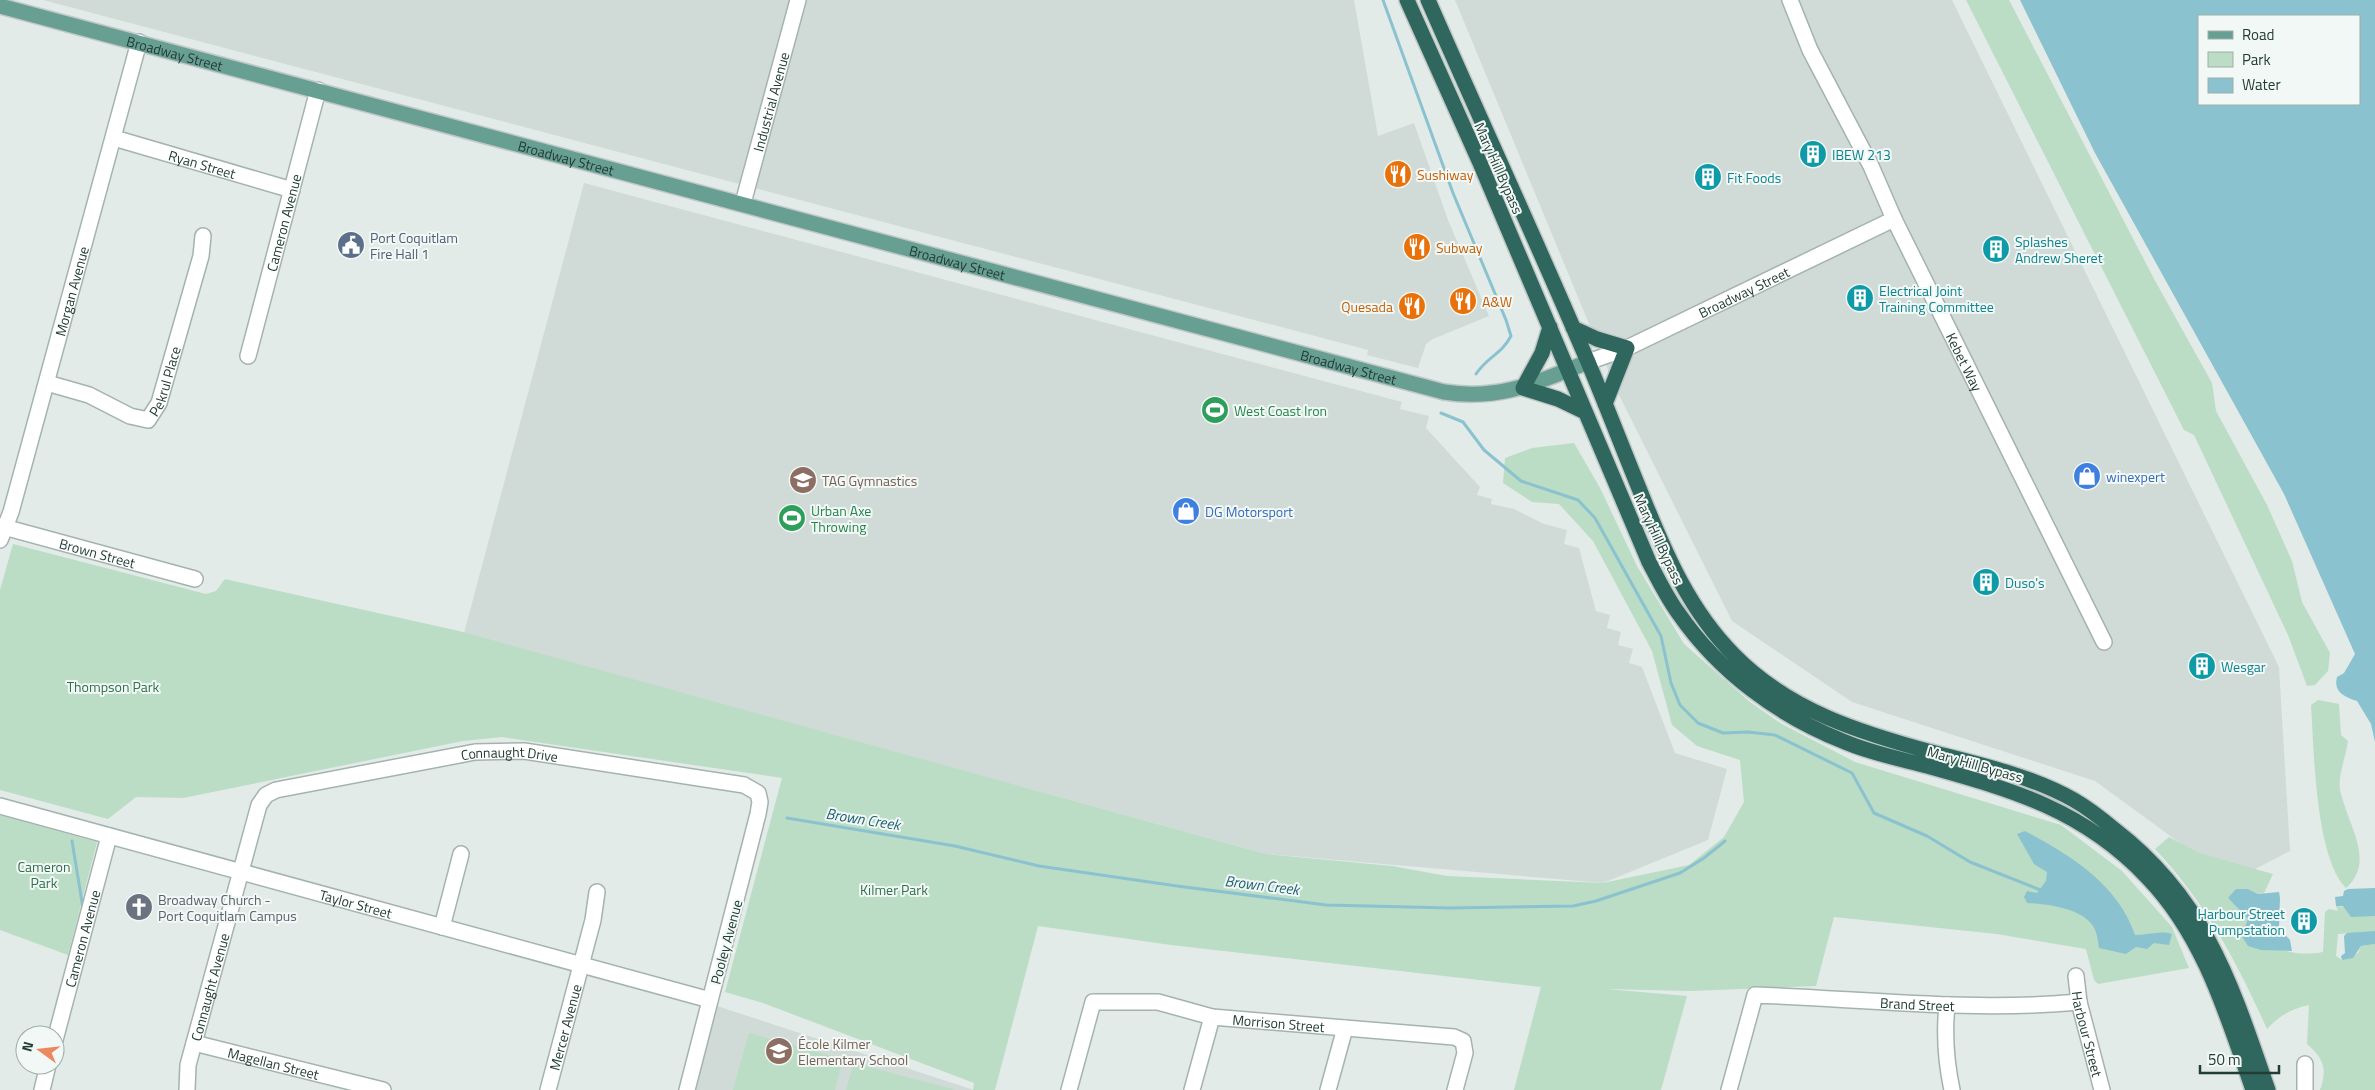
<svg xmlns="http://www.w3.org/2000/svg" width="2375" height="1090" font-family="'Titillium Web',sans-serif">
	<rect width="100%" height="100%" fill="#e2ebe7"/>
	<!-- built -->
	<path fill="#d0dbd7" d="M43,0h1311l24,136 36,-13 34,97 41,96 -56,23 -7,5 -8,24 -51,-13 1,-5z
		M1455,0h497l327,667 11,184 -58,30 -137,-100 -243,-79 -120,-81 -116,-232z
		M584,183l818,219 -2,7 29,7 -3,12 54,59 -3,8 15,4 -1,5 23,5 30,15 23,6 -3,14 15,4 17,63 14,4 -3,13 14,4 -3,13 15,4 -4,14 13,4 33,86 52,16 -19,71 -105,43 -337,-29 -802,-221z
		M717,1006l257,84h-280z"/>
	<!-- green -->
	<path fill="#bbdcc5" d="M1966,0h43l144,277 59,106 4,28 51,94 25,56 10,41 28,51 -2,18 -13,14 -8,1 -19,-51 -94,-200 -10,-5z
		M1574,443l26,45 37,78 47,78 66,58 30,21 75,39 206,63 61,46 50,56 17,41 -91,16 -4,-4 -8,-31 -89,-15 -163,-17 -18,69 -126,5 -84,-2 81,7 -26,94h-147l27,-103 -370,-42 -133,-19 -43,164h-22l1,-7 -211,-80 -38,-11 57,-214 -280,-41 -39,4 -280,57 -47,-1 -28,22 -108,-29v-200l13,-46 193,50 10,-3 9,-12 234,52 807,223 126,12 55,10 156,7 86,-18 35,-28 20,-35 -4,-42 -43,-14 -25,-21 -20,-74 -59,-110 -34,-37 -27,-2 -29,-19 2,-25 27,-10z
		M2318,700l21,4 2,31 7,6c-2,17 -12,37 -7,53 9,35 34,68 5,94 -31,-31 -32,-139 -35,-183z
		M0,815l97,27 -29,113 -68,-25z
		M2169,837l30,16 74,21 -9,19 -6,1 -10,-5 -20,9 20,21 -6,12c28,15 48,27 81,21l2,-40 4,-3 9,2 -2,-5 39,4v22l-37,2 -2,22 6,4 16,-7 3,-7 14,-2v146h-55c8,-22 3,-32 -13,-46l2,-39c-18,4 -29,10 -42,24 -30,-67 -61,-126 -112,-180z
		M749,1033l94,26 -8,31h-102z
		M854,1063l102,27h-110z"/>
	<!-- water -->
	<path fill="#8bc2cf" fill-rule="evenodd" d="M2020,0h355v742l-4,-18 -14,-23c-12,-4 -24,-9 -20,-24l7,-4 11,-19 -71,-160 -189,-341zM2199,16h160v88h-160z
		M2025,831c45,24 93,53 110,104 12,0 26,-5 37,-1l-3,11 -15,-2 -7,6 -11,-2 -10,7 -27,-6c-1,-7 -2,-16 -6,-22 -12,-18 -46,-22 -66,-23l-3,-6 3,-6 10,2 9,-12 1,-9 -13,-8 -17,-30z
		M2375,888v28l-24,1 -8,-11h-7l-1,-9 8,-1 1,-5 4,-2z
		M2236,889h12l10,5 21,-2 1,6 -1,30 11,12 2,11 -31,-1 -13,-4 -7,-11 7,-16 -20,-21z
		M2375,931v13l-14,2 -8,12 -11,2 -1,-4 4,-3 -1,-17 3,-3z"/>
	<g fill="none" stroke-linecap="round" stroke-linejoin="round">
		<!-- stream -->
		<path stroke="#8bc2cf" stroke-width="3" d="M1383,0l70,193 53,127 5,16c-10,19 -23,20 -35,38
			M1441,413l22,9 21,28 37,31 57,19 17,18 66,118 10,47 9,22 18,18 25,10 25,-1 27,3 77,38 22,40 53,23 43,26 73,29
			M787,818l168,28 84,20 138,20 149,19 124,3 123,-2 23,-5 84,-28 24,-15 21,-17
			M72,841l11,67"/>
		<!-- minor casing -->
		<g stroke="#a5b3ae" stroke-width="18">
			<g id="minor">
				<path id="s1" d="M1790,0l20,50 61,116 23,53 210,423"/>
				<path id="s2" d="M114,138l178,52"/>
				<path id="s3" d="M743,203l55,-203"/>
				<path id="s4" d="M248,356l70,-266"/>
				<path id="s5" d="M1588,362l39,-14 267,-129"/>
				<path id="s6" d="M47,383l42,12 41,21 18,4 11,-17 42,-147 2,-20"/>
				<path id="s7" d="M0,526l195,53"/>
				<path id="s8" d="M0,540l11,-28 128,-470"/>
				<path id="s9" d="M0,806l710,194"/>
				<path d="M442,927l19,-73"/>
				<path id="s10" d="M2076,976l3,26 23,88"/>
				<path d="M1947,1005c-3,29 -1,57 5,85"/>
				<path id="s11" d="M55,1040l54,-204"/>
				<path id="s12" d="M194,1043l189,47"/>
				<path d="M42,1090l6,-25"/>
				<path id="s13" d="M187,1090l1,-25 71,-260 7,-10 10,-5 199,-38 49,-1 220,34 14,8 2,9 -2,12 -71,276"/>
				<path id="s14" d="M548,1090l45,-170 4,-28"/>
				<path id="s15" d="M1069,1090l24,-88h65l54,15 242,20 9,4 2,12 -10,37"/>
				<path d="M1192,1090l20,-73"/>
				<path d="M1328,1090l17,-62"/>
				<path id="s16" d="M1729,1090l26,-95c108,4 217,17 324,7"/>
				<path d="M2305,1090v-26"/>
			</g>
		</g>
		<!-- major casing -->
		<g stroke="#c1c8c7" stroke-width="18">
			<g id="major">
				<path id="s17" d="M0,6l1444,386c56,9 94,-10 144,-30"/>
			</g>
		</g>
		<!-- highway casing -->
		<g stroke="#c1c8c7" stroke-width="18">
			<path id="highway" d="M1407,0l73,163 169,399c9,17 18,36 30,52 41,59 100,102 166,128 26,11 55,17 82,24 86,24 157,44 221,112 56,58 79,138 105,212
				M1428,0c53,121 108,240 160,362 19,45 36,90 55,136 23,57 47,113 91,157 55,56 127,78 201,98 47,12 96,23 139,47 14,8 28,19 41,30 91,70 117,156 153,260
				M1550,327l-8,26 -19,35 35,11 27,13
				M1573,328l24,11 30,9 -22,56"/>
		</g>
		<!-- minor -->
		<use href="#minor" stroke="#fff" stroke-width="15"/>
		<!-- major -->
		<use href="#major" stroke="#689f93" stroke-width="15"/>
		<!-- highway -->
		<use href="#highway" stroke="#2f675e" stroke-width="15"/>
	</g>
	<!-- icons -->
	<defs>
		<g id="building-disc" transform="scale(1.4375)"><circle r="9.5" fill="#0f9aa8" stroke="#f2f8f5"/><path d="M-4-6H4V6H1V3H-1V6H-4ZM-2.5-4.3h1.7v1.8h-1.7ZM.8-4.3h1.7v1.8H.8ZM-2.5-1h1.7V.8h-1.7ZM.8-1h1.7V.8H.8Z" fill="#fff"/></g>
		<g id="restaurant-disc" transform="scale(1.4375)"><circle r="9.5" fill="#e8710a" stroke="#f2f8f5"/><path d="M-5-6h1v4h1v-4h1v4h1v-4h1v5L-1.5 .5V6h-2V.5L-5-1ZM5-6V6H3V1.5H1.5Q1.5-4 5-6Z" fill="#fff"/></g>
		<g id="civic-disc" transform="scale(1.4375)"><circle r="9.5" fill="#5c6f8a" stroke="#f2f8f5"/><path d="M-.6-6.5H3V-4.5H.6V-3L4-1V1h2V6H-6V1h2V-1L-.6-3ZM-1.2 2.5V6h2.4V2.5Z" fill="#fff"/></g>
		<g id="stadium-disc" transform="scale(1.4375)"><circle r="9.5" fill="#2e9e5b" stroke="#f2f8f5"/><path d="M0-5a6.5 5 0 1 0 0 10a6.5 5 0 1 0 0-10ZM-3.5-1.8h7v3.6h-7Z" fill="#fff"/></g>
		<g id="shop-disc" transform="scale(1.4375)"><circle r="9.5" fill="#3f7fe0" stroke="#f2f8f5"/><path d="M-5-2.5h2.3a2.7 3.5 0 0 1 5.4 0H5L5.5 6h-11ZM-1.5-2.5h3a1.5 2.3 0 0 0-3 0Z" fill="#fff"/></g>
		<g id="school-disc" transform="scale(1.4375)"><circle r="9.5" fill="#8d6e63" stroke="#f2f8f5"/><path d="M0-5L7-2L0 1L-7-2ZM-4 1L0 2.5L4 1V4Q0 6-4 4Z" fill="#fff"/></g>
		<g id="church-disc" transform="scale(1.4375)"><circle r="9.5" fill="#6b7280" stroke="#f2f8f5"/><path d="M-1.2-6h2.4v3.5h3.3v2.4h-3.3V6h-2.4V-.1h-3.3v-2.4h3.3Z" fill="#fff"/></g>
	</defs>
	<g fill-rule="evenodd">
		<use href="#building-disc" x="1813" y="154"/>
		<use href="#restaurant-disc" x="1398" y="174"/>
		<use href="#building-disc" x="1708" y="177"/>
		<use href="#civic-disc" x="351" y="245"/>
		<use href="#restaurant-disc" x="1417" y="247"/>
		<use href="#building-disc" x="1996" y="249"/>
		<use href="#building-disc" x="1860" y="298"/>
		<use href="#restaurant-disc" x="1463" y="301"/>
		<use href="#restaurant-disc" x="1412" y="306"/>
		<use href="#stadium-disc" x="1215" y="410"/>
		<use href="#shop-disc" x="2087" y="476"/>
		<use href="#school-disc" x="803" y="480"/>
		<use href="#shop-disc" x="1186" y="511"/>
		<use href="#stadium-disc" x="792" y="518"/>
		<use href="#building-disc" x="1986" y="582"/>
		<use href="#building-disc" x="2202" y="666"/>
		<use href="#church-disc" x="139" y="907"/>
		<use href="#building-disc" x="2304" y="921"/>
		<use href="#school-disc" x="779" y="1051"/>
	</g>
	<g text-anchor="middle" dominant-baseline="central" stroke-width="4" stroke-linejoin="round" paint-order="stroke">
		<!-- street labels -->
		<g font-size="14" fill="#223c36" stroke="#f2f8f5">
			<text stroke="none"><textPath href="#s17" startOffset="181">Broadway Street</textPath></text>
			<text stroke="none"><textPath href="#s3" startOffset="105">Industrial Avenue</textPath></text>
			<text stroke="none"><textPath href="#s17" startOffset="586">Broadway Street</textPath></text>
			<text stroke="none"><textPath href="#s2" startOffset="92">Ryan Street</textPath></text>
			<text transform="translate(1499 168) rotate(66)">Mary Hill Bypass</text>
			<text stroke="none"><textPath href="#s4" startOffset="138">Cameron Avenue</textPath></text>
			<text stroke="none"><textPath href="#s17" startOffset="991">Broadway Street</textPath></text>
			<text stroke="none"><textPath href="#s5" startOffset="171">Broadway Street</textPath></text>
			<text stroke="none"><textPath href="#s8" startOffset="259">Morgan Avenue</textPath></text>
			<text stroke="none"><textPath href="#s1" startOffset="402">Kebet Way</textPath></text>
			<text stroke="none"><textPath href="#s17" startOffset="1396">Broadway Street</textPath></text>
			<text stroke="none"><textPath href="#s6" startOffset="151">Pekrul Place</textPath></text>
			<text transform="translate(1659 539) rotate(65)">Mary Hill Bypass</text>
			<text stroke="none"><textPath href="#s7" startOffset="101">Brown Street</textPath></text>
			<text stroke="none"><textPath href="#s13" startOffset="555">Connaught Drive</textPath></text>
			<text transform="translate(1975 764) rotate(16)">Mary Hill Bypass</text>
			<text stroke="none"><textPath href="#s9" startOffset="369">Taylor Street</textPath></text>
			<text stroke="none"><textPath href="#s11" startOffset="105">Cameron Avenue</textPath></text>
			<text transform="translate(726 942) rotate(-75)">Pooley Avenue</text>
			<text stroke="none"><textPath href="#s13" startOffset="106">Connaught Avenue</textPath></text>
			<text stroke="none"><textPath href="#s16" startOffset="261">Brand Street</textPath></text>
			<text stroke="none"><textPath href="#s15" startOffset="279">Morrison Street</textPath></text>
			<text stroke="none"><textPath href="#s14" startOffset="65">Mercer Avenue</textPath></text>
			<text stroke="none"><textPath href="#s10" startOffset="59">Harbour Street</textPath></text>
			<text stroke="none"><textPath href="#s12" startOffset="82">Magellan Street</textPath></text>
		</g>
		<!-- culture labels -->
		<g font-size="14" fill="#0d838f" stroke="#f2f8f5" text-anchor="start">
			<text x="1832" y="154">IBEW 213</text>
			<text x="1727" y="177">Fit Foods</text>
			<text x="2015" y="241">Splashes<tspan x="2015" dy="16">Andrew Sheret</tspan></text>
			<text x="1879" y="290">Electrical Joint<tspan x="1879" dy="16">Training Committee</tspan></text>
			<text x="2005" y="582">Duso's</text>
			<text x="2221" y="666">Wesgar</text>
			<text x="2285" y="913" text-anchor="end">Harbour Street<tspan x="2285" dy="16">Pumpstation</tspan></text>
		</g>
		<!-- food labels -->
		<g font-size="14" fill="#c56008" stroke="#f2f8f5" text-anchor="start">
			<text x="1417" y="174">Sushiway</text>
			<text x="1436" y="247">Subway</text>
			<text x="1482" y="301">A&amp;W</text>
			<text x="1393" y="306" text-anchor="end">Quesada</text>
		</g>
		<!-- service labels -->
		<g font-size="14" fill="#4e5e75" stroke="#f2f8f5" text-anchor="start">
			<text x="370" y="237">Port Coquitlam<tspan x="370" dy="16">Fire Hall 1</tspan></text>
		</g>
		<!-- leisure labels -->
		<g font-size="14" fill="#27864d" stroke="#f2f8f5" text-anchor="start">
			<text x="1234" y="410">West Coast Iron</text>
			<text x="811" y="510">Urban Axe<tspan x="811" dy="16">Throwing</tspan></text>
		</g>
		<!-- shop labels -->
		<g font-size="14" fill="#366cbe" stroke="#f2f8f5" text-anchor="start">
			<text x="2106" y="476">winexpert</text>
			<text x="1205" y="511">DG Motorsport</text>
		</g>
		<!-- education labels -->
		<g font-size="14" fill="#785e54" stroke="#f2f8f5" text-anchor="start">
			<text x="822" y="480">TAG Gymnastics</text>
			<text x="798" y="1043">École Kilmer<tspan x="798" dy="16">Elementary School</tspan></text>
		</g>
		<!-- park labels -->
		<g font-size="14" fill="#2e714b" stroke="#f2f8f5">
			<text x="113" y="686">Thompson Park</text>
			<text x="44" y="866">Cameron<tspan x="44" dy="16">Park</tspan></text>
			<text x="894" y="889">Kilmer Park</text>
		</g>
		<!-- worship labels -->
		<g font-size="14" fill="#5b616d" stroke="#f2f8f5" text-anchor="start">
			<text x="158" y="899">Broadway Church -<tspan x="158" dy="16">Port Coquitlam Campus</tspan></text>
		</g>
		<!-- water labels -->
		<g font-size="15" font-style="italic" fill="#1f6375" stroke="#f2f8f5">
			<text transform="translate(863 819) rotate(9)">Brown Creek</text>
			<text transform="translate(1262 885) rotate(7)">Brown Creek</text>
		</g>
	</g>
	<!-- legend -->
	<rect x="2198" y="15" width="162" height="90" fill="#f2f8f5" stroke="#9fada9"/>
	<rect x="2208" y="31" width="25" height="8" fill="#689f93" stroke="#9fada9"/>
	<text x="2242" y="40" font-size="15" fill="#223c36">Road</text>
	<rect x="2208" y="52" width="25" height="15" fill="#bbdcc5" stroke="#9fada9"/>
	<text x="2242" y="65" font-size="15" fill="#223c36">Park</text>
	<rect x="2208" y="78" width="25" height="15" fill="#8bc2cf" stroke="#9fada9"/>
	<text x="2242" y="90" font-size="15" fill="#223c36">Water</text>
	<!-- north arrow -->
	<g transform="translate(40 1050) rotate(285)"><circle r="24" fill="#f2f8f5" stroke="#9fada9"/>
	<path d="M0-4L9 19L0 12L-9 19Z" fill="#ed875e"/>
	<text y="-8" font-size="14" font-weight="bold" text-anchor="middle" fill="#223c36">N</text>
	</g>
	<!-- scale -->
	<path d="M2200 1065v8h79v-8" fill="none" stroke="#223c36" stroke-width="2.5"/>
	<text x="2208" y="1065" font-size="15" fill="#223c36" stroke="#f2f8f5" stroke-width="4" paint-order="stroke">50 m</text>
</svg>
